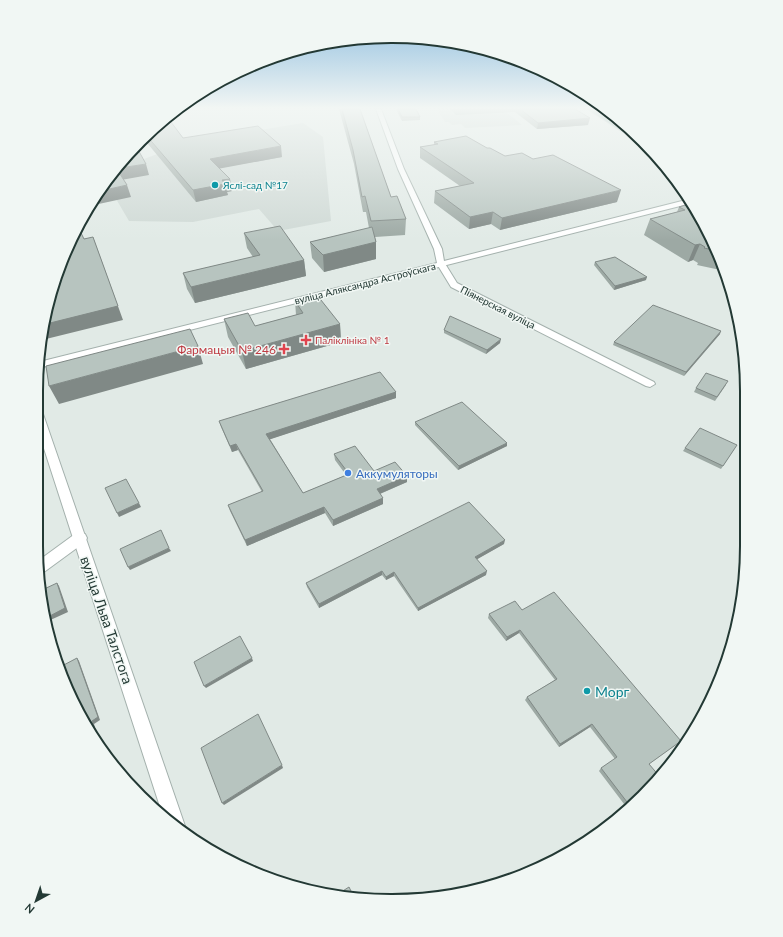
<svg xmlns="http://www.w3.org/2000/svg" width="783" height="937" font-family="Lato,sans-serif">
	<rect width="100%" height="100%" fill="#e1eae6"/>
	<!-- built -->
	<path fill="#cfd9d5" d="M437,109h65l20,16 -57,3 -4,-4 -9,1 -3,-3h-4z
		M303,123l20,14 8,84 -53,10 -19,-22 -66,13 -64,-1 -20,-34 19,-22 40,-15 36,-11z"/>
	<g fill="none" stroke-linecap="round" stroke-linejoin="round">
		<!-- minor casing -->
		<g stroke="#a4b1ad" stroke-width="2">
			<path id="minor" d="M438,262h6l13,21 197,99 1,2 -5,3 -4,-1 -195,-99 -14,-23z
				M80,533l5,1 2,4 -2,4 -41,30 -4,2 -2,-13 37,-27z"/>
		</g>
		<!-- tertiary casing -->
		<g stroke="#a4b1ad" stroke-width="2">
			<path id="tertiary" d="M376,109h5l23,60 38,80 2,12 246,-62 2,4 -653,165v-6l398,-99 -3,-14 -36,-80z
				M38,410l4,1 1,3 142,412 -2,6 -21,-19 -124,-383z"/>
		</g>
		<!-- primary casing -->
		<g stroke="#bdc4c2" stroke-width="2">
			<path id="primary" d="M587,109h6l49,30 6,7h-3z"/>
		</g>
		<!-- minor -->
		<use href="#minor" fill="#fff" fill-rule="evenodd"/>
		<!-- tertiary -->
		<use href="#tertiary" fill="#fff" fill-rule="evenodd"/>
		<!-- primary -->
		<use href="#primary" fill="#6a9b91" fill-rule="evenodd"/>
	</g>
	<!-- wall -->
	<path fill="#9da9a4" d="M339,109h21l31,88 15,22 -1,16 -30,2 1,5v17l-52,13 -12,-14 -2,-16 59,-14 -3,-16h-3l-9,-48z
		M396,109h20l4,8v3l-18,1z
		M450,109h125l13,16 -51,4 -22,-17 -59,3z
		M168,118l15,20 99,19 -63,11 11,11 2,12 -5,1 1,3 -32,7 -53,-64z
		M434,142l53,6 18,8 28,3 84,43 -117,28 -9,-6 -22,5 -35,-26 1,-12 25,-5 -40,-28v-11l14,-2z
		M692,203l28,52 5,16 -28,-6 1,-2 -5,-3 -5,2 -44,-27 6,-16 27,-7 2,-5z
		M244,233l60,27 2,16 -111,27 -8,-14 -4,-16 70,-16 -6,-9z
		M595,262l51,18 -32,10 -20,-25z
		M295,301l45,23 1,18 -95,27 -18,-32 -4,-18 31,7 41,-11z
		M444,330l56,13 -14,11 -42,-21z
		M720,334l-36,42 -71,-31 1,-3z
		M726,385l-11,16 -21,-9 2,-4z
		M396,392v6l-126,41 33,54 43,-18 -11,-15 -1,-6 40,17 33,11 -27,12 3,10 -50,22 -8,-13 -78,33 -17,-35 -2,-6 34,-13 -24,-42 -6,2 -11,-25 -2,-6z
		M415,422l92,21v3l-49,24 -43,-45z
		M737,445l-16,24 -38,-18 2,-3z
		M504,544l-27,15 9,16 -68,36 -24,-35 -8,4 -4,-5 -63,33 -12,-21 -1,-4z
		M522,610l156,133 -29,21 8,16 -33,24 -25,-33 2,-3 14,-9 -25,-32 -31,20 -34,-47 2,-3 28,-17 -36,-47 -13,8 -18,-23 1,-4z"/>
	<!-- shaded-wall -->
	<path fill="#808986" d="M590,118l-2,7 -51,4 1,-6z
		M281,146l1,11 -70,13 -2,-11z
		M146,164l3,11 -28,5 -3,-9 2,-3z
		M230,179l2,12 -5,1 1,3 -32,7 -3,-12 29,-10z
		M127,185l4,12 -37,8 11,-15z
		M621,190l-4,12 -117,28 2,-12z
		M493,212l-2,12 -22,5 1,-12z
		M93,237l30,83 -77,19 -3,-7 3,-8z
		M376,242v17l-52,13 -1,-17z
		M700,244l-7,16 -5,2 7,-17z
		M304,260l2,16 -111,27 -4,-16z
		M647,277l-1,3 -32,10 1,-4z
		M340,324l1,18 -95,27 -4,-18z
		M721,331l-1,3 -36,42 2,-4z
		M501,339l-1,4 -14,11 1,-4z
		M198,346l5,18 -144,40 -10,-18z
		M396,392v6l-128,42 -2,-6z
		M507,443v3l-49,24 1,-4z
		M236,444l2,6 -6,2 -2,-6z
		M407,476v6l-30,13v-6z
		M383,498v6l-50,22v-6z
		M139,503l2,4 -22,10 -2,-4z
		M324,507l1,6 -78,33 -2,-6z
		M36,523l6,22 -6,2z
		M505,540l-1,4 -30,17 1,-4z
		M169,548l2,3 -41,19 -2,-3z
		M382,571v4l-63,33v-4z
		M487,571l-1,4 -68,36v-3z
		M394,572v4l-8,4v-3z
		M57,583l2,3 9,26 -22,10v-4z
		M520,630l-1,3 -13,8 1,-4z
		M77,658l2,3 21,59 -6,4 7,23 -4,-5z
		M252,658l1,3 -47,27 -2,-2z
		M592,724l-2,3 -31,20 1,-3z
		M282,765l1,3 -59,37 -2,-2z"/>
	<!-- building -->
	<path fill="#b7c4bf" stroke="#808986" d="M342,109h18l31,88 6,-1 9,23 -35,2 -6,-25 -3,1 -9,-47z
		M398,109h18l4,8h-18z
		M520,109h55l15,9 -52,5z
		M168,118l15,20 75,-12 23,20 -71,13 20,20 -8,1 3,4 -32,6 -47,-55z
		M466,136l21,12h3l15,8 17,-3 11,6 20,-4 68,35 -119,28 -9,-6 -23,5 -35,-26 39,-8 -54,-36 18,-3 -4,-2z
		M136,146l10,18 -26,4z
		M118,171l9,14 -22,5z
		M692,203l26,48 -14,-3 1,-1 -5,-3 -5,1 -45,-26 35,-9 -6,-3z
		M280,226l24,34 -113,27 -8,-14 77,-18 -16,-22z
		M78,227l6,12 9,-2 25,69 -72,18 5,-18v-1l22,-71z
		M372,227l4,15 -53,13 -13,-13z
		M615,257l32,20 -32,9 -20,-24z
		M317,295l23,29 -98,27 -18,-32 24,-6 7,13 48,-13 -8,-12z
		M653,305l68,26 -35,41 -72,-30z
		M450,316l51,23 -14,11 -43,-20z
		M190,329l8,17 -149,40 -3,-20z
		M380,372l16,20 -130,42 37,59 46,-19 -15,-20 21,-8 19,25 21,-9 12,14 -30,13 6,9 -50,22 -9,-13 -79,33 -17,-35 35,-14 -27,-47 -6,2 -11,-25z
		M706,373l22,8 -11,16 -21,-9z
		M462,402l45,41 -48,23 -44,-44z
		M700,428l37,17 -14,21 -38,-18z
		M126,479l13,24 -22,10 -12,-25z
		M469,502l36,38 -30,17 12,14 -69,37 -24,-36 -8,5 -4,-6 -63,33 -13,-21z
		M36,529l3,12 -3,1z
		M161,530l8,18 -41,19 -8,-18z
		M57,583l8,25 -19,10 -4,-28z
		M554,592l127,149 -32,23 11,13 -33,25 -26,-34 16,-11 -25,-33 -32,20 -33,-47 30,-18 -37,-49 -13,7 -18,-23 26,-13 7,9z
		M240,636l12,22 -48,28 -10,-24z
		M77,658l21,59 -6,4 5,21 -13,-19 -24,-56z
		M258,714l24,51 -60,38 -21,-55z
		M349,887l5,10 -16,-3z"/>
	<!-- sky -->
	<linearGradient id="sky" x2="0" y2="1"><stop stop-color="#84b8dc"/><stop offset="0.45" stop-color="#f2f6f4"/><stop offset="1" stop-color="#f2f6f4" stop-opacity="0"/></linearGradient>
	<rect width="783" height="240" fill="url(#sky)"/>
	<!-- markers -->
	<g fill="#0f9aa8" stroke="#f1f7f4" stroke-width="1.5">
		<circle cx="215" cy="185" r="4"/>
		<circle cx="587" cy="691" r="4"/>
	</g>
	<g fill="#e0444e" stroke="#f1f7f4" stroke-width="1.5">
		<path d="M304 334h4v4h4v4h-4v4h-4v-4h-4v-4h4z"/>
		<path d="M282 343h4v4h4v4h-4v4h-4v-4h-4v-4h4z"/>
	</g>
	<circle fill="#3f7fe0" stroke="#f1f7f4" stroke-width="1.5" cx="348" cy="473" r="4"/>
	<g text-anchor="middle" dominant-baseline="central" stroke-width="3" stroke-linejoin="round" paint-order="stroke">
		<!-- far-culture labels -->
		<g font-size="10" fill="#0d838f" stroke="#f1f7f4" text-anchor="start">
			<text x="223" y="185">Яслі-сад №17</text>
		</g>
		<!-- far-street labels -->
		<g font-size="10" fill="#233934" stroke="#f1f7f4">
			<text transform="translate(365 283) rotate(-14)">вуліца Аляксандра Астроўскага</text>
			<text transform="translate(498 307) rotate(27)">Піянерская вуліца</text>
		</g>
		<!-- far-health labels -->
		<g font-size="10" fill="#be3a42" stroke="#f1f7f4" text-anchor="start">
			<text x="315" y="340">Паліклініка № 1</text>
		</g>
		<!-- health labels -->
		<g font-size="12" fill="#be3a42" stroke="#f1f7f4" text-anchor="end">
			<text x="276" y="349">Фармацыя № 246</text>
		</g>
		<!-- shop labels -->
		<g font-size="12" fill="#366cbe" stroke="#f1f7f4" text-anchor="start">
			<text x="356" y="473">Аккумуляторы</text>
		</g>
		<!-- near-street labels -->
		<g font-size="14" fill="#233934" stroke="#f1f7f4">
			<text transform="translate(107 620) rotate(71)">вуліца Льва Талстога</text>
		</g>
		<!-- near-culture labels -->
		<g font-size="14" fill="#0d838f" stroke="#f1f7f4" text-anchor="start">
			<text x="595" y="691">Морг</text>
		</g>
	</g>
	<!-- crop -->
	<path d="M0 0H783V937H0ZM391 43H392A348 348 0 0 1 740 391V546A348 348 0 0 1 392 894H391A348 348 0 0 1 43 546V391A348 348 0 0 1 391 43Z" fill="#f1f7f4" fill-rule="evenodd"/>
	<path fill="none" stroke="#233934" stroke-width="2" d="M391 43H392A348 348 0 0 1 740 391V546A348 348 0 0 1 392 894H391A348 348 0 0 1 43 546V391A348 348 0 0 1 391 43Z"/>
	<!-- north arrow -->
	<g transform="translate(36 901) rotate(220)" stroke="#f1f7f4" stroke-width="3" paint-order="stroke">
	<path d="M0-3L7 15L0 10L-7 15Z" fill="#233934"/>
	<text y="-6" font-size="11" font-weight="bold" text-anchor="middle" fill="#233934">N</text>
	</g>
</svg>
